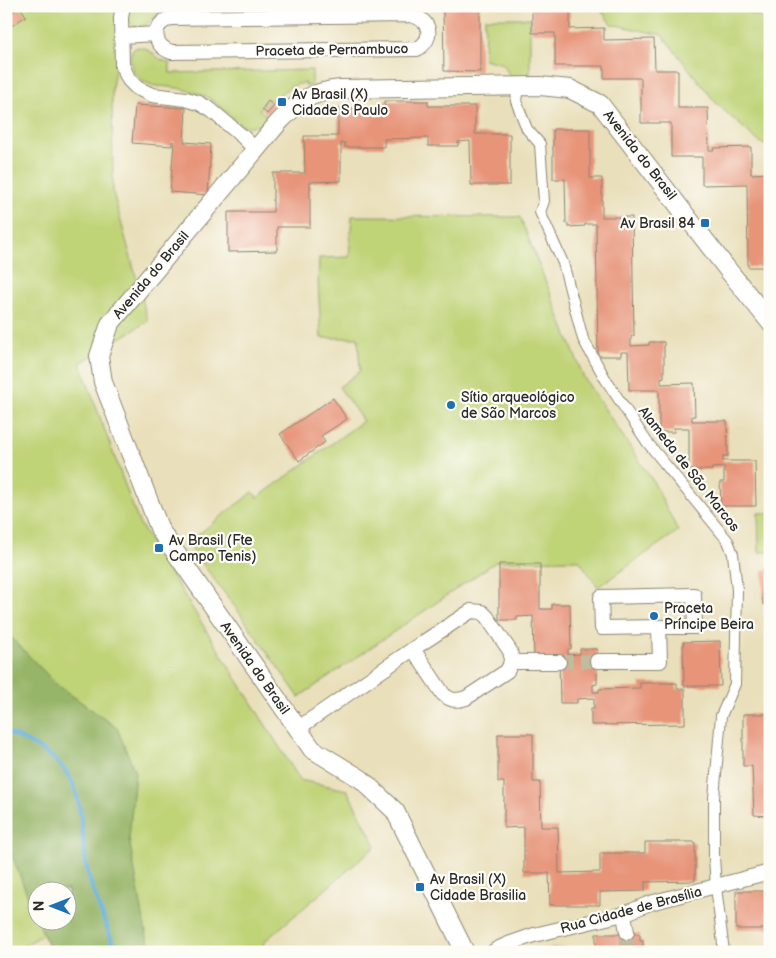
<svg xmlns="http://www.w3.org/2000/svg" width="776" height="958" font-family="'Balsamiq Sans',sans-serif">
	<rect width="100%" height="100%" fill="#fdfcf7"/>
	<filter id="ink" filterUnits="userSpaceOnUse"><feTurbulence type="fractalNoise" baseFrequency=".02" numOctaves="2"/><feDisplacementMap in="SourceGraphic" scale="10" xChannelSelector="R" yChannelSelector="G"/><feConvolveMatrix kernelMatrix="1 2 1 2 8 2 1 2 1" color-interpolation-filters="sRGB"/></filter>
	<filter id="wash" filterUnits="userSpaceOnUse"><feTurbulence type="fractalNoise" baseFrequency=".0096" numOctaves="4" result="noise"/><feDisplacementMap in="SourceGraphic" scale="20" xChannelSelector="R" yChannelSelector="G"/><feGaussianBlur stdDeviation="1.12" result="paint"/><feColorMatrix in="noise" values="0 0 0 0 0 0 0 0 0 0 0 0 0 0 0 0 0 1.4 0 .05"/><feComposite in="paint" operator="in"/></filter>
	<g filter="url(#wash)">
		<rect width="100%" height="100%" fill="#e9dfba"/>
		<!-- green -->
		<path fill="#bfd377" stroke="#757f51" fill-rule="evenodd" d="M6,6h119l-13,82 1,104 35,129 -68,42 59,160 161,257 47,10 29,56 -111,95 -5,11h-207l-7,-19 -33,19h-7zM38,890h30v30h-30z
			M130,6h40c-4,2 -7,4 -11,7 -11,8 -20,25 -32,5z
			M598,6h138l34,16v126l-12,-7 -42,-38 -54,-68 -51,-11z
			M485,18h45v67h-15l-12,-21 -19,-5z
			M137,47c10,0 13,5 20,10 4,3 8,4 13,6v10l142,-3v15l-5,2 -2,-4c-10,1 -17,5 -25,11l3,4 -6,7 -9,-6 -9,11 11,8c-10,8 -19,11 -31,6 -11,-10 -22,-22 -36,-29 -11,-4 -23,-7 -34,-8 -7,-1 -14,0 -20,-3 -14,-5 -22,-20 -17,-34z
			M352,216l168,1 64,161 69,103 25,50 -80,56 -19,-27 -82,1 -198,136 -61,-86 -51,-68 66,-51 4,6 106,-77 -24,-34 21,-16 -2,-33h-37l-3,-57 1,-23 30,-1z
			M758,513h12v39h-11z"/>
		<!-- forest -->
		<path fill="#97b568" stroke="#61704a" d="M6,632l50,52 61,44 18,44 -6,67 17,94 6,19h-102l-12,-31 30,-1v-30h-30l-1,30 -31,-80z"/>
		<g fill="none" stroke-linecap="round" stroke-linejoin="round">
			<!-- stream -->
			<path stroke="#5caad6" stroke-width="4.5" d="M6,732c25,11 54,24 66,50 7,15 9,33 10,49 2,12 2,25 5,38 6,28 20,55 29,83"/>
		</g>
		<g id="blocks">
			<!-- building -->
			<path fill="#e79479" d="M443,6h37v66l-36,-1z
				M532,6h38v23l34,-1v12l50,-1 1,31h23v38h30l1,42h5v-2l37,-1v27l19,-1v94h-22l-1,-83 -45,1v-28h-31v-34h-30v-45h-37v-12h-49v-33h-23z
				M741,6h29v2l-29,2z
				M20,7l6,9 -20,14v-14z
				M268,101l6,5 -7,8 -5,-5z
				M384,101h44v5h47v28h35v51h-39l-1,-44 -12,1v4h-30v-8l-44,1v8h-39v-4h-4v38l-31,1v45h-33v24l-49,1v-40h45v-39h32l-1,-37h34v-28h46z
				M135,105l51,3 -2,34 27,2 -3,51 -38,-3 4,-50 -2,-1v5l-40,-3z
				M553,129h37v49h12v39h30l2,119h-3v10l18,-1v-3h15v35l-3,1v6l33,-1 1,33h-3v5h35l1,35h-5v5h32l1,45h-35l-1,-24h4v-15l-12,1v2h-23v-42h-15v4h-15v-42h-30l-1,-38h-7v4h-23l-2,-132h-11v2l-17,1v-3h-2l-1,-45h-12z
				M333,398l14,21 -26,17 4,6 -26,19 -19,-27z
				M499,564h41v45h12v-5h18l1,45h-3v6l12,-1v-5h17v35l-4,1v7h6v-3l41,-1v-5h37v6h8v35l-94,1v-17h3v-10l-17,1v4h-17l-1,-44h-25l-1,-43 -16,1v3h-18z
				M763,570h7v34h-7z
				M720,641l1,45h-37l-1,-44z
				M743,714h27v102l-16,-1 -2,-49h-9z
				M498,734h35v48h7l1,45h17l1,46 41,-1v-19h45v-11h50v39l-50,1v9l-45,1v13h-50l-1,-32h-25v-46l-20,1v-46h-6z
				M736,891h34v38h-34z
				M596,934h44v7h3v11h-93v-4l46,-1z"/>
		</g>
	</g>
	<g filter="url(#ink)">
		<use href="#blocks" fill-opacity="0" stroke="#8a8572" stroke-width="1"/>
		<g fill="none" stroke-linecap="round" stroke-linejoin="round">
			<!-- minor-tunnel -->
			<path stroke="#c3bb9d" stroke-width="14" stroke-dasharray="14 7" stroke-linecap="butt" d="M559,662l38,-1
				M627,932v20"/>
			<!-- pedestrian casing -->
			<g stroke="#8a8572" stroke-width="12">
				<path id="pedestrian" d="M518,87l-2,14 11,28 13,15 4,57 -4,11 23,51 20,76 23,41 41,62 81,99 5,13 4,36 -2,94 -14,32 -7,82v59l2,30 8,65"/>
			</g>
			<!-- minor casing -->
			<g stroke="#8a8572" stroke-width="16">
				<path id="minor" d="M123,6l-2,12 1,47 7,15 8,8 15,7 34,4 13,4 12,7 32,27 13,13
					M410,15c21,4 25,24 7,34l-246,3c-19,-7 -20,-28 0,-34z
					M121,36l35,-2
					M597,661h63l-1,-34h36l-1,-32 -93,2 1,31 57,-1
					M511,662h48
					M297,729l116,-80 58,-38 11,1 5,5 23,34c2,7 1,14 -3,20l-41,27c-10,3 -15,3 -23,-4l-30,-45
					M624,914l3,18
					M493,952l4,-3 11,-5 26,-9 90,-21 26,-11 120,-31"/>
			</g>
			<!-- tertiary casing -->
			<g stroke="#8a8572" stroke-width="20">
				<path id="tertiary" d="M465,952l-70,-141 -34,-32 -49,-30 -152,-219 -57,-148 -4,-26 11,-32 168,-201c21,-22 32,-31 63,-34l199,-3 30,3 30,15 128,166 42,52"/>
			</g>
			<!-- pedestrian -->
			<use href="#pedestrian" stroke="#fff" stroke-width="10"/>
			<!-- minor -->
			<use href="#minor" stroke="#fff" stroke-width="14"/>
			<!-- tertiary -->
			<use href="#tertiary" stroke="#fff" stroke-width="18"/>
		</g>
	</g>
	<!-- markers -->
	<g fill="#1f6fb2" stroke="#fdfcf7" stroke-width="2">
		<rect x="277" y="97" width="10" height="10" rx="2.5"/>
		<rect x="700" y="218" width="10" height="10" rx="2.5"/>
		<circle cx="451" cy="405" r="5"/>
		<rect x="154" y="543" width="10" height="10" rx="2.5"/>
		<circle cx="654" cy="616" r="5"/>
		<rect x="415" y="882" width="10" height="10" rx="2.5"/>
	</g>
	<g text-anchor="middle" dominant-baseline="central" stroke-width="4.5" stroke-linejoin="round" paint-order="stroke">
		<!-- street labels -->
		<g font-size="14" fill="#2b2b2b" stroke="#fdfcf7">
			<text transform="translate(332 50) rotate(-1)">Praceta de Pernambuco</text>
			<text transform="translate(640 155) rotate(52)">Avenida do Brasil</text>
			<text transform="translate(151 275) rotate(-50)">Avenida do Brasil</text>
			<text transform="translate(689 469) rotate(52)">Alameda de São Marcos</text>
			<text transform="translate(255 668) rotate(55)">Avenida do Brasil</text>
			<text transform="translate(631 910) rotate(-15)">Rua Cidade de Brasília</text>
		</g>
		<!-- poi labels -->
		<g font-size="14" fill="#2b2b2b" stroke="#fdfcf7" text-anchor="start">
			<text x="292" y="94">Av Brasil (X)<tspan x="292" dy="16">Cidade S Paulo</tspan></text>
			<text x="695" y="223" text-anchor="end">Av Brasil 84</text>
			<text x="461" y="397">Sítio arqueológico<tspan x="461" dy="16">de São Marcos</tspan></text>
			<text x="169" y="540">Av Brasil (Fte<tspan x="169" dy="16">Campo Tenis)</tspan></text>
			<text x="664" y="608">Praceta<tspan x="664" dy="16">Príncipe Beira</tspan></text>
			<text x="430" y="879">Av Brasil (X)<tspan x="430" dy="16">Cidade Brasilia</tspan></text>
		</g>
	</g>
	<!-- margin -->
	<rect width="776" height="958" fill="none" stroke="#fdfcf7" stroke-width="25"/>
	<!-- north arrow -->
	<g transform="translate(52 906) rotate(270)"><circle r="24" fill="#fdfcf7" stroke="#a9a8a5"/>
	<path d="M0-4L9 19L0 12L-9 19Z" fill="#1f6fb2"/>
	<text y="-8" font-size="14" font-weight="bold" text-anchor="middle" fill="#2b2b2b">N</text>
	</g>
</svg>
